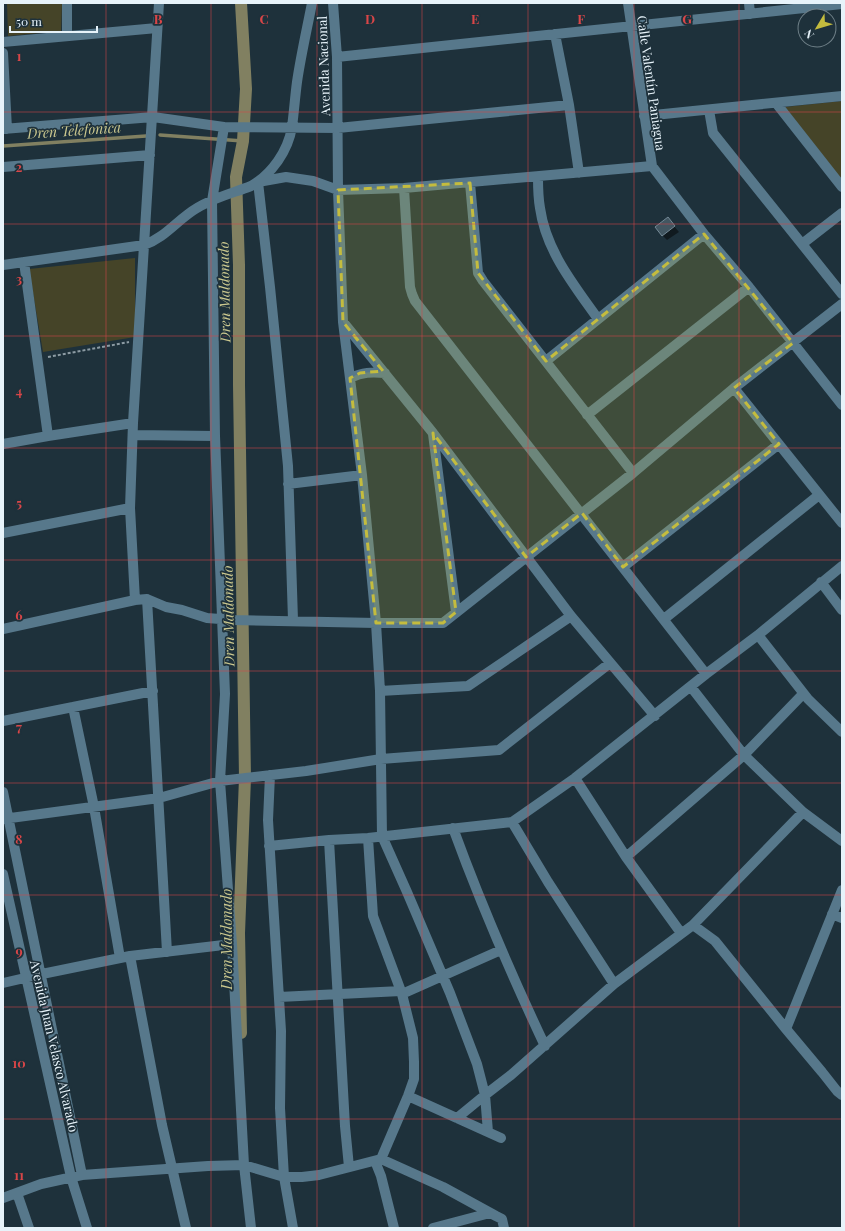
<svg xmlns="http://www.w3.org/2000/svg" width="845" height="1231" font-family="'Playfair Display',serif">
	<rect width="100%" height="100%" fill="#1e313b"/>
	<!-- green -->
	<path fill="#454428" d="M7,3h55l-1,28 -53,5z
		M842,101v79l-57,-73z
		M135,258v79l-92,15 -14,-83z"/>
	<!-- shadow -->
	<path fill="#0007" d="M668,219l11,13 -12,8 -5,-5z"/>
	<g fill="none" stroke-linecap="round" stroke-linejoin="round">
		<!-- stream -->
		<path stroke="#818061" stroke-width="3.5" d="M160,135l83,6
			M3,146l143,-10"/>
		<!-- canal -->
		<path stroke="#818061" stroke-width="12" d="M241,3l5,86 -3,52 -7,36 3,88v120l6,393 -6,155 2,100"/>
	</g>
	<!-- building -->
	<path fill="#425661" stroke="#748996" d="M668,217l7,9 -13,10 -7,-9z"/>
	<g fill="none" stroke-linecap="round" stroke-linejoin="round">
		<!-- path -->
		<path stroke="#8c9ba3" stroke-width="2" stroke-dasharray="3 2" stroke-linecap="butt" d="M48,357l81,-15"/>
		<!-- minor -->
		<path stroke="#57788b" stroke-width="10" d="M67,3v33
			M333,3l4,54 1,133 5,132 19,153 14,148 4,68 2,145 25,56 43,101 27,71 8,31 3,37
			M628,3l24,163 52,68 45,53 93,118
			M749,3l1,11
			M555,34l14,71 10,68
			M3,42l154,-14
			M3,53l4,76
			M337,57l505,-53
			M776,103l66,84
			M709,110l4,23 129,161
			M644,116l198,-20
			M224,127l-12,74 3,235 10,258 -5,87 12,163 12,221 7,63
			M3,129l150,-12 71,10 114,1 231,-23
			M3,167l147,-12
			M538,177c0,10 0,20 2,31 6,43 34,77 58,111
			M470,183l8,90 5,8 150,192
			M404,188l6,99 2,7 3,7 291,373
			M802,244l40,-31
			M24,262l24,174
			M3,265l141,-20c21,-7 34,-26 53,-37 16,-10 36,-15 54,-22 21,-12 37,-35 41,-59 2,-15 3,-30 5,-45 4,-27 10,-53 15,-79
			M343,322l90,111 138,183 84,100
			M546,361l158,-127
			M350,378c13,-6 21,-6 35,-5
			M734,388l108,135
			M587,415l162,-128
			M433,434l23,178
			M133,435l82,1
			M3,444l45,-8 85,-13
			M288,484l74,-9
			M3,533l127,-25
			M623,567l156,-123
			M821,582l21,28
			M147,599l20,353
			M135,600l-5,-92 3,-85 26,-420
			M664,619l155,-124
			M293,620l-5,-154 -18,-179 -12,-105 28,-5 27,4 25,9 66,-2 248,-22
			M3,629l132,-29 12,-1 19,8 16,3 25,8 26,2 143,3h67l190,-150 101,-85 108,-84
			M758,635l50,64 34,33
			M691,687l53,68 59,57 39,29
			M380,691l88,-5 103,-70
			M73,707l21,100 26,151
			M3,721l150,-30
			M270,775l-2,45 13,211 -1,77 4,69 9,51
			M575,778l51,79 55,76
			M3,792l79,383
			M3,819l156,-21 61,-17 86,-10 75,-12 118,-9 111,-87
			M512,822l36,60 66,102
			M453,828c27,74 58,146 92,218
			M368,838l5,78 29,78 11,44 1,24v17l-6,17 -27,63
			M329,840l16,286 4,41
			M269,846l60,-6 39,-2 144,-16 63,-44 131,-104 52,-39 84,-69
			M626,857l118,-102 59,-61
			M3,874l68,303 16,51
			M832,914l10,4
			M693,925l22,16 71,88 36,43 15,19 5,4
			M130,956l32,169 24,103
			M3,983l39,-9 88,-18 102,-12
			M402,994l99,-44
			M279,997l122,-6
			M786,1029l56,-139
			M408,1096l93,42
			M457,1118l28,-23 26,-20 103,-91 79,-59 110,-113
			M375,1161l6,15 13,52
			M17,1193l12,35
			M3,1198l38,-14 41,-9 126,-9 36,-1 40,12h18l17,-2 62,-16 62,28 53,29 6,3 2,9
			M433,1228l57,-15"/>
	</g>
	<!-- marked area -->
	<path fill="#c4bc3e" fill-opacity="0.2" stroke="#c4bc3e" stroke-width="3" stroke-dasharray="8 5" stroke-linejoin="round" d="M470,183l8,90 68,88 158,-127 89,109 -59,45 45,56 -156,123 -41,-54 -56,44 -93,-124 23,179 -13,11h-67l-26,-245 10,-5 23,-2 -40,-49 -5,-132z"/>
	<!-- grid -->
	<path fill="none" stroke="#d94648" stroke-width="1" stroke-opacity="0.55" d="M106,3v1225M211,3v1225M317,3v1225M422,3v1225M528,3v1225M634,3v1225M739,3v1225M3,112h839M3,224h839M3,336h839M3,448h839M3,560h839M3,671h839M3,783h839M3,895h839M3,1007h839M3,1119h839"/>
	<g text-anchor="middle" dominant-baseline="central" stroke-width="3.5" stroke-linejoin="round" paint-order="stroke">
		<!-- street labels -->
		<g font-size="13" fill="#e7f3fa" stroke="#1e313b">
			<text transform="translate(323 66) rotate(-92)">Avenida Nacional</text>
			<text transform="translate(652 83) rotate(82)">Calle Valentín Paniagua</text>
			<text transform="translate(55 1046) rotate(77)">Avenida Juan Velasco Alvarado</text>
		</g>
		<!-- water labels -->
		<g font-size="14" font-style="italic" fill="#cbc88f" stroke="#1e313b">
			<text transform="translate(74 130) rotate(-4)">Dren Telefonica</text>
			<text transform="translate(224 292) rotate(-91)">Dren Maldonado</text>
			<text transform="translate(228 616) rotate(-91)">Dren Maldonado</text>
			<text transform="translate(226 939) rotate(-90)">Dren Maldonado</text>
		</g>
	</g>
	<g font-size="13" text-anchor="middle" font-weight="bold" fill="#d94648" stroke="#1e313b" stroke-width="3.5" stroke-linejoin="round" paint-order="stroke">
		<text x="158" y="24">B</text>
		<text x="264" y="24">C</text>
		<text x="370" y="24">D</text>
		<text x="475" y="24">E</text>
		<text x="581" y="24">F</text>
		<text x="687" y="24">G</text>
		<text x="19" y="61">1</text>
		<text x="19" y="172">2</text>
		<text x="19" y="284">3</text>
		<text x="19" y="396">4</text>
		<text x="19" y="508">5</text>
		<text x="19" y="620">6</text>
		<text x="19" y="732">7</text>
		<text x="19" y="844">8</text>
		<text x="19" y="956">9</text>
		<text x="19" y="1068">10</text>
		<text x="19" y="1180">11</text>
	</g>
	<!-- border -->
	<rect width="845" height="1231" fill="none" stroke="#e7f3fa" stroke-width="8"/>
	<!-- north arrow -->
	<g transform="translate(817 28) rotate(232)"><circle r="19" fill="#1e313b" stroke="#6e7f87"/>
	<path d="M0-3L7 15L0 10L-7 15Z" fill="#c4bc3e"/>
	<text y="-6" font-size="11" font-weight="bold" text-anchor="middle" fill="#e7f3fa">N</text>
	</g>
	<!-- scale -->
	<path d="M10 26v6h87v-6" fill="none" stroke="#e7f3fa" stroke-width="2"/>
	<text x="16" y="26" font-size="12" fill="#e7f3fa" stroke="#1e313b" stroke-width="3" paint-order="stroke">50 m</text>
</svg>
